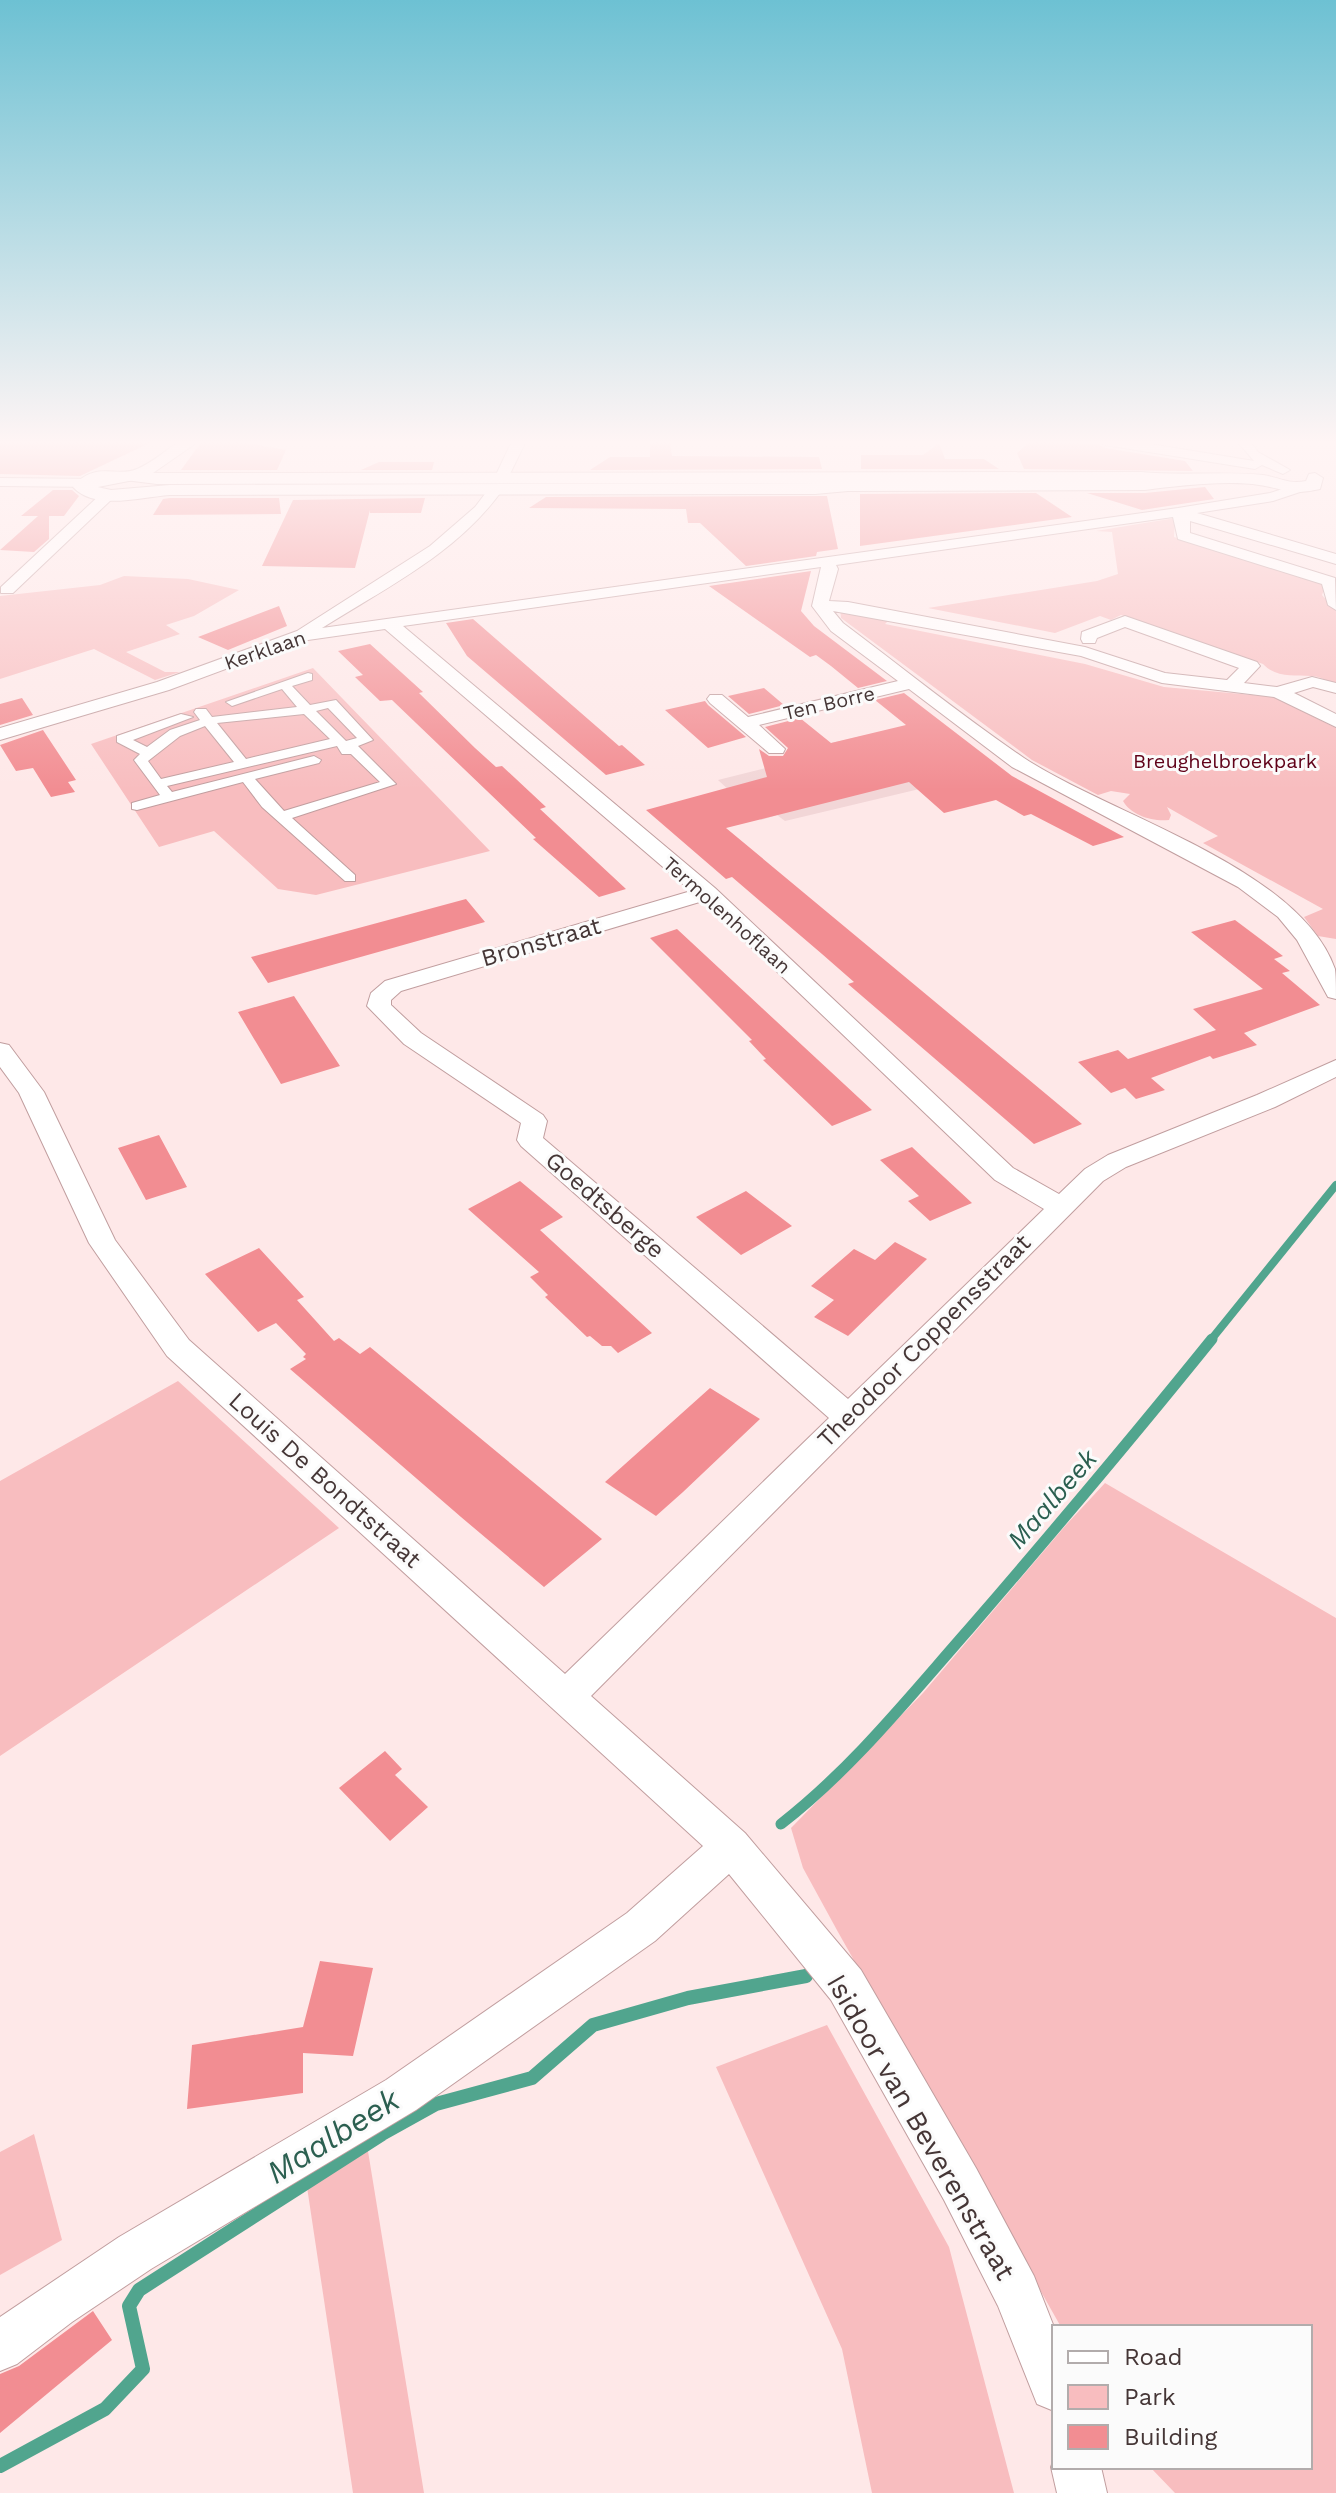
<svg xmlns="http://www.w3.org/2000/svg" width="1336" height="2493" font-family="'Work Sans',sans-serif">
	<rect width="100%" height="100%" fill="#fee8e8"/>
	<!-- built -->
	<path fill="#f2d6d7" d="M866,735l66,51 -147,35 -8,-6 -16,5 -43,-40 121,-30 -8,-7z"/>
	<!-- green -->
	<path fill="#f8bdbf" d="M1175,518l-1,19 149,45 2,5 -3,8 14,16v73c-8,-3 -17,-8 -25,-8 -17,-1 -35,2 -48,-12l-142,-49 -10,5 -11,-4 -45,17 -127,-25 169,-27 21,-7 -6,-42 -16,-1z
		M124,576l64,3 51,11 -45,26 -28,9 14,9 -54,18 39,20h15l-25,8 -61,-31 -94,30v-83l100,-11z
		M840,608l50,11 -5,5 200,40 79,23 121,11 21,15 30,15v211l-18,-3 -14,-19 19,-8 -120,-66 15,-7 -51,-29 4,8 -2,5c-17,2 -38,-5 -46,-19l7,-7 -19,-3 -13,4 -66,-35 -191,-142z
		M313,668l177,183 -174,44 -38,-6 -64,-58 -55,16 -68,-103z
		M178,1381l161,147 -339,228v-275z
		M1105,1483l231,135v875h-161l-25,-26h160v-140h-249l-223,-395 -35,-64 -12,-40 132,-135 143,-168z
		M827,2025l122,222 65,246h-142l-30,-144 -126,-282z
		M365,2133l59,360h-71l-49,-326z
		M34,2134l28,106 -62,35v-123z"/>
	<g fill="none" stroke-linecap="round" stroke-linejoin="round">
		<!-- stream-far2 -->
		<path stroke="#51a58e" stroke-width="8" d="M1210,1341l126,-156"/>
		<!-- stream-far1 -->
		<path stroke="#51a58e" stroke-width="11" d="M781,1824c72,-56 129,-128 189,-196 82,-95 163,-191 242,-289"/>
		<!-- stream -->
		<path stroke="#51a58e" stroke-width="14" d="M0,2466l105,-57 38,-40 -14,-63 10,-16 243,-156 54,-30 96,-26 61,-53 95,-27 118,-22"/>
	</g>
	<!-- building -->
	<path fill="#f28d92" d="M0,441h154l-74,35 -80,-2z
		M202,441h34l50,9 -9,20h-96z
		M650,441h20l2,15 147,1 3,12 -232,1 20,-13h40z
		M1031,441l67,3 7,4 80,13 8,10 -169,-2 -7,-16z
		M939,443l6,16h39l15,10h-138v-14h62z
		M379,462h55l-2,8h-71z
		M1205,487l9,12 -72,11 -55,-17h58z
		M53,490h19l7,6 -15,20h-15v23l-15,13 -34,-2 38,-34h-17z
		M1036,493l36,24 -212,29v-52z
		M827,496l11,53 -21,3 -1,4 -70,10 -46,-43h-12l-2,-14 -157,-1 17,-11z
		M170,498h109l2,16 -128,1 10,-16z
		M425,498l-4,15h-51v-3l-15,58 -93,-2 31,-66z
		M811,571l-10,40 13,15 73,55 -29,7 -27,-22 -15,-11 -6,2 -101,-71z
		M279,606l8,20 -59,24 -30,-13z
		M473,619l146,127 3,-1 23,20 -39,10 -139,-119 -21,-33z
		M370,644l53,48 -4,1 56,55 21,19 6,-1 44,41 -6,2 86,80 -27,8 -66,-58 3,-1 -144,-138 -12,1 -25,-24 8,-2 -25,-24z
		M764,688l20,17 -35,9 -21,-18z
		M904,693l108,83 112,61 -31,9 -62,-32 -7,2 -28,-16 -52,13 -35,-31 -183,46 356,296 -48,20 -186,-160 6,-2 -32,-28 -90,-77 -6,2 -80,-69 121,-33 -8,-28 10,7h14l5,-8 -23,-21 35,-9 31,25 75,-18 -31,-25z
		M22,698l11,17 -33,10v-21z
		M705,701l3,4 38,32 -38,11 -43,-38z
		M43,730l33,50 -8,2 7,10 -24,5 -18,-29 -17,3 -16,-26z
		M466,899l19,23 -217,61 -17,-26z
		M1235,920l48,36 -9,3 16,12 -8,2 38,32 -76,28 13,12 -44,14 -3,-3 -59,22 14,12 -29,9 -11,-11 -14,5 -33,-31 40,-12 10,9 88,-29 -23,-21 70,-20 -72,-57z
		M677,929l85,79 110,102 -40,16 -69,-66 3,-1 -17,-18 3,-1 -102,-102z
		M294,996l46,70 -59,18 -43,-72z
		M159,1135l28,52 -41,13 -28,-52z
		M912,1147l19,18 41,38 -42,18 -22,-20 11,-5 -39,-36z
		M520,1181l43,36 -23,13 112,103 -34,20 -7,-7h-9l-12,-10 -3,1 -42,-40 3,-2 -18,-18 9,-5 -71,-63z
		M746,1191l46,35 -51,29 -45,-38z
		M895,1242l32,17 -79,77 -34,-19 20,-17 -23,-14 43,-37 21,11z
		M259,1248l45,49 -7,3 37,41 5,-3 21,16 10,-7 232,192 -58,48 -83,-70 -171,-148 16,-10 -3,-2 3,-3 -30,-31 -18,9 -53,-58z
		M710,1388l50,31 -77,73 -27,24 -51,-34z
		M385,1751l17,18 -7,6 33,32 -38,34 -51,-53z
		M320,1961l53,7 -20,88 -50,-3v40l-116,16 5,-64 111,-18z
		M93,2311l19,29 -112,93v-59l19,-8z"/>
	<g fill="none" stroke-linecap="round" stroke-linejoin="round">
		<!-- pedestrian casing -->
		<g stroke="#c19e9f" stroke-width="2">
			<path id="pedestrian" d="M308,673l4,1v6l-20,6 18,19 26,-5 37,40 -15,6 38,38 -104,34 63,57v6h-10l-83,-74 -19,-25 -106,28 -5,-1v-6l28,-8 -26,-35 6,-6 -23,-12v-6l64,-22 12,3 -60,23 14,7 23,-17 30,-10 -6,-8 2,-3h10l6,8 85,-10 -15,-18 -50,17 -6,-4zM328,708l29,30 -11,3 -30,-30zM304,714l26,25 -84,20 -29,-36zM205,726l29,36 -73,17 -13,-18 32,-25zM337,746l5,8h9l29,28 -96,29 -29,-32 64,-16 2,-3 -7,-4 -142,36 -5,-6z"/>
		</g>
		<!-- minor casing -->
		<g stroke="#c19e9f" stroke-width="2">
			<path id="minor" d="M512,441h14l-20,41h-10l-2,-3z
				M1099,441h33l122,20 -17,-20h13l8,11 32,18 -7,4 -21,-9 -7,4 -150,-24z
				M139,471l5,1v6l-46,9 -98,-1v-8l98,1z
				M1298,484l5,1v6l-30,10 -76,12 139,41v10l-146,-43v12l145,45 1,32 -8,-5 -6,-21 -144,-45 -5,-22 -337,48 2,4 -9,32 19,1 237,45 80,26 62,7 12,-12 -114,-41 -28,11 -2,5h-12l-2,-4 1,-7 43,-16 132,46 3,4 -16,17 33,4 35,-10 24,6v10l-23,-6 -19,6 42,21v13l-62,-30 -112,-14 -81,-27 -248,-45 10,12c60,45 119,93 181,135 86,57 275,109 311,211 1,8 1,21 1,30l-8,-2 -31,-57 -19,-23 -40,-30 -226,-120 -103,-78 -150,36 26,24 -2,4h-14l-59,-50 -3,-4 3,-4h12l26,22 150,-36 -67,-50 -19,-25 9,-39 -418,59 312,262 298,280 46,26 26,-25 23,-14 149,-60 79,-35v17l-61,30 -149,60 -23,14 -512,515 154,137 116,137 115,198 58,108 20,51v84l-17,-7 -39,-98 -54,-106 -113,-200 -102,-126 -74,67 -239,169 -265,159 -79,53 -55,42 -17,7v-54l119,-80 267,-157 241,-167 76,-67 -536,-490 -78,-113 -70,-150 -19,-26v-24l9,2 35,47 71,148 74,100 376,334 264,-256 -308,-272 -4,-6 4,-17 -117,-79 -37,-38 4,-13 14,-12 306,-90 -306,-262 -84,12 -132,49 -169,50v-12l157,-46 140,-51 133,-85 45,-39 16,-21 5,-1 7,4c-45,64 -116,98 -181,139l856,-120 92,-15zM703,901l292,279 49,29 -196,190 -305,-261 4,-17 -4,-6 -122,-82 -30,-28v-5l10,-9z
				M107,492l7,4 -2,3 -99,94h-12v-6l101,-94z
				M1054,2459v8h47l6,26h-50l-6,-26z"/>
		</g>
		<!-- tertiary casing -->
		<g stroke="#c19e9f" stroke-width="2">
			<path id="tertiary" d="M180,441h19l-46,32 988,-1c40,4 82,-1 122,3 15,2 26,10 43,6l3,-7 6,-1 8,5 -3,11c-31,7 -34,0 -61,-4 -32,-5 -82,1 -114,5l-297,1 -33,3 -645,1c-29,2 -75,16 -97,-8 22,-27 43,-9 64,-18 15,-6 29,-19 43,-28zM117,479l40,5 670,-1 -657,2 -59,5 -18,-4 9,-5z"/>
		</g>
		<!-- pedestrian -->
		<use href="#pedestrian" fill="#fff" fill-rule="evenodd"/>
		<!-- minor -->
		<use href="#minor" fill="#fff" fill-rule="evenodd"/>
		<!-- tertiary -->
		<use href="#tertiary" fill="#fff" fill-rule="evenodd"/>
	</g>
	<!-- sky -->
	<linearGradient id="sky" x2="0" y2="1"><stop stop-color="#6dc1d3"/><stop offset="0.56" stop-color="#fff5f5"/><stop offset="1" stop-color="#fff5f5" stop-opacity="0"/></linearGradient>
	<rect width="1336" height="790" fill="url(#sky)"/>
	<g text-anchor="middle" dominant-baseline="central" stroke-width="6" stroke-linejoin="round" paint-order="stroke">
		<!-- far-street labels -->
		<g font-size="20" fill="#453636" stroke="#fbfbfb">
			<text transform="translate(265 650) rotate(-19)">Kerklaan</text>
			<text transform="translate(829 703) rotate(-13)">Ten Borre</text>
			<text transform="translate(727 915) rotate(42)">Termolenhoflaan</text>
		</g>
		<!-- far-park labels -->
		<g font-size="20" fill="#600219" stroke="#fbfbfb">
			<text x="1225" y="761">Breughelbroekpark</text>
		</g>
		<!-- street labels -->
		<g font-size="24" fill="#453636" stroke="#fbfbfb">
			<text transform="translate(541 942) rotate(-16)">Bronstraat</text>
			<text transform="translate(605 1205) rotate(41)">Goedtsberge</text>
			<text transform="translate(924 1341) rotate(-45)">Theodoor Coppensstraat</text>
			<text transform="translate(325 1480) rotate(42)">Louis De Bondtstraat</text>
		</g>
		<!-- water labels -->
		<g font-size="26" font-style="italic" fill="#2b5f50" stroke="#fbfbfb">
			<text transform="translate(1052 1499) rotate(-49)">Maalbeek</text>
		</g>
		<!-- near-street labels -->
		<g font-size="28" fill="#453636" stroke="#fbfbfb">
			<text transform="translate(921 2127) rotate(60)">Isidoor van Beverenstraat</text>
		</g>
		<!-- near-water labels -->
		<g font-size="32" font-style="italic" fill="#2b5f50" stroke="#fbfbfb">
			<text transform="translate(333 2136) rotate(-32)">Maalbeek</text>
		</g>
	</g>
	<!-- legend -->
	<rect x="1052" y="2325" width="260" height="144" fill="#fbfbfb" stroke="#b2acac" stroke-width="2"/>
	<rect x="1068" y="2351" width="40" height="12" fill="#ffffff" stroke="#b2acac" stroke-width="2"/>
	<text x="1124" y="2365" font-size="24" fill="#453636">Road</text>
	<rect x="1068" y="2385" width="40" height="24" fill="#f8bdbf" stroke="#b2acac" stroke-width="2"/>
	<text x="1124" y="2405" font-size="24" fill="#453636">Park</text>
	<rect x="1068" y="2425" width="40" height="24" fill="#f28d92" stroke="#b2acac" stroke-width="2"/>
	<text x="1124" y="2445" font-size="24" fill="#453636">Building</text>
</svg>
